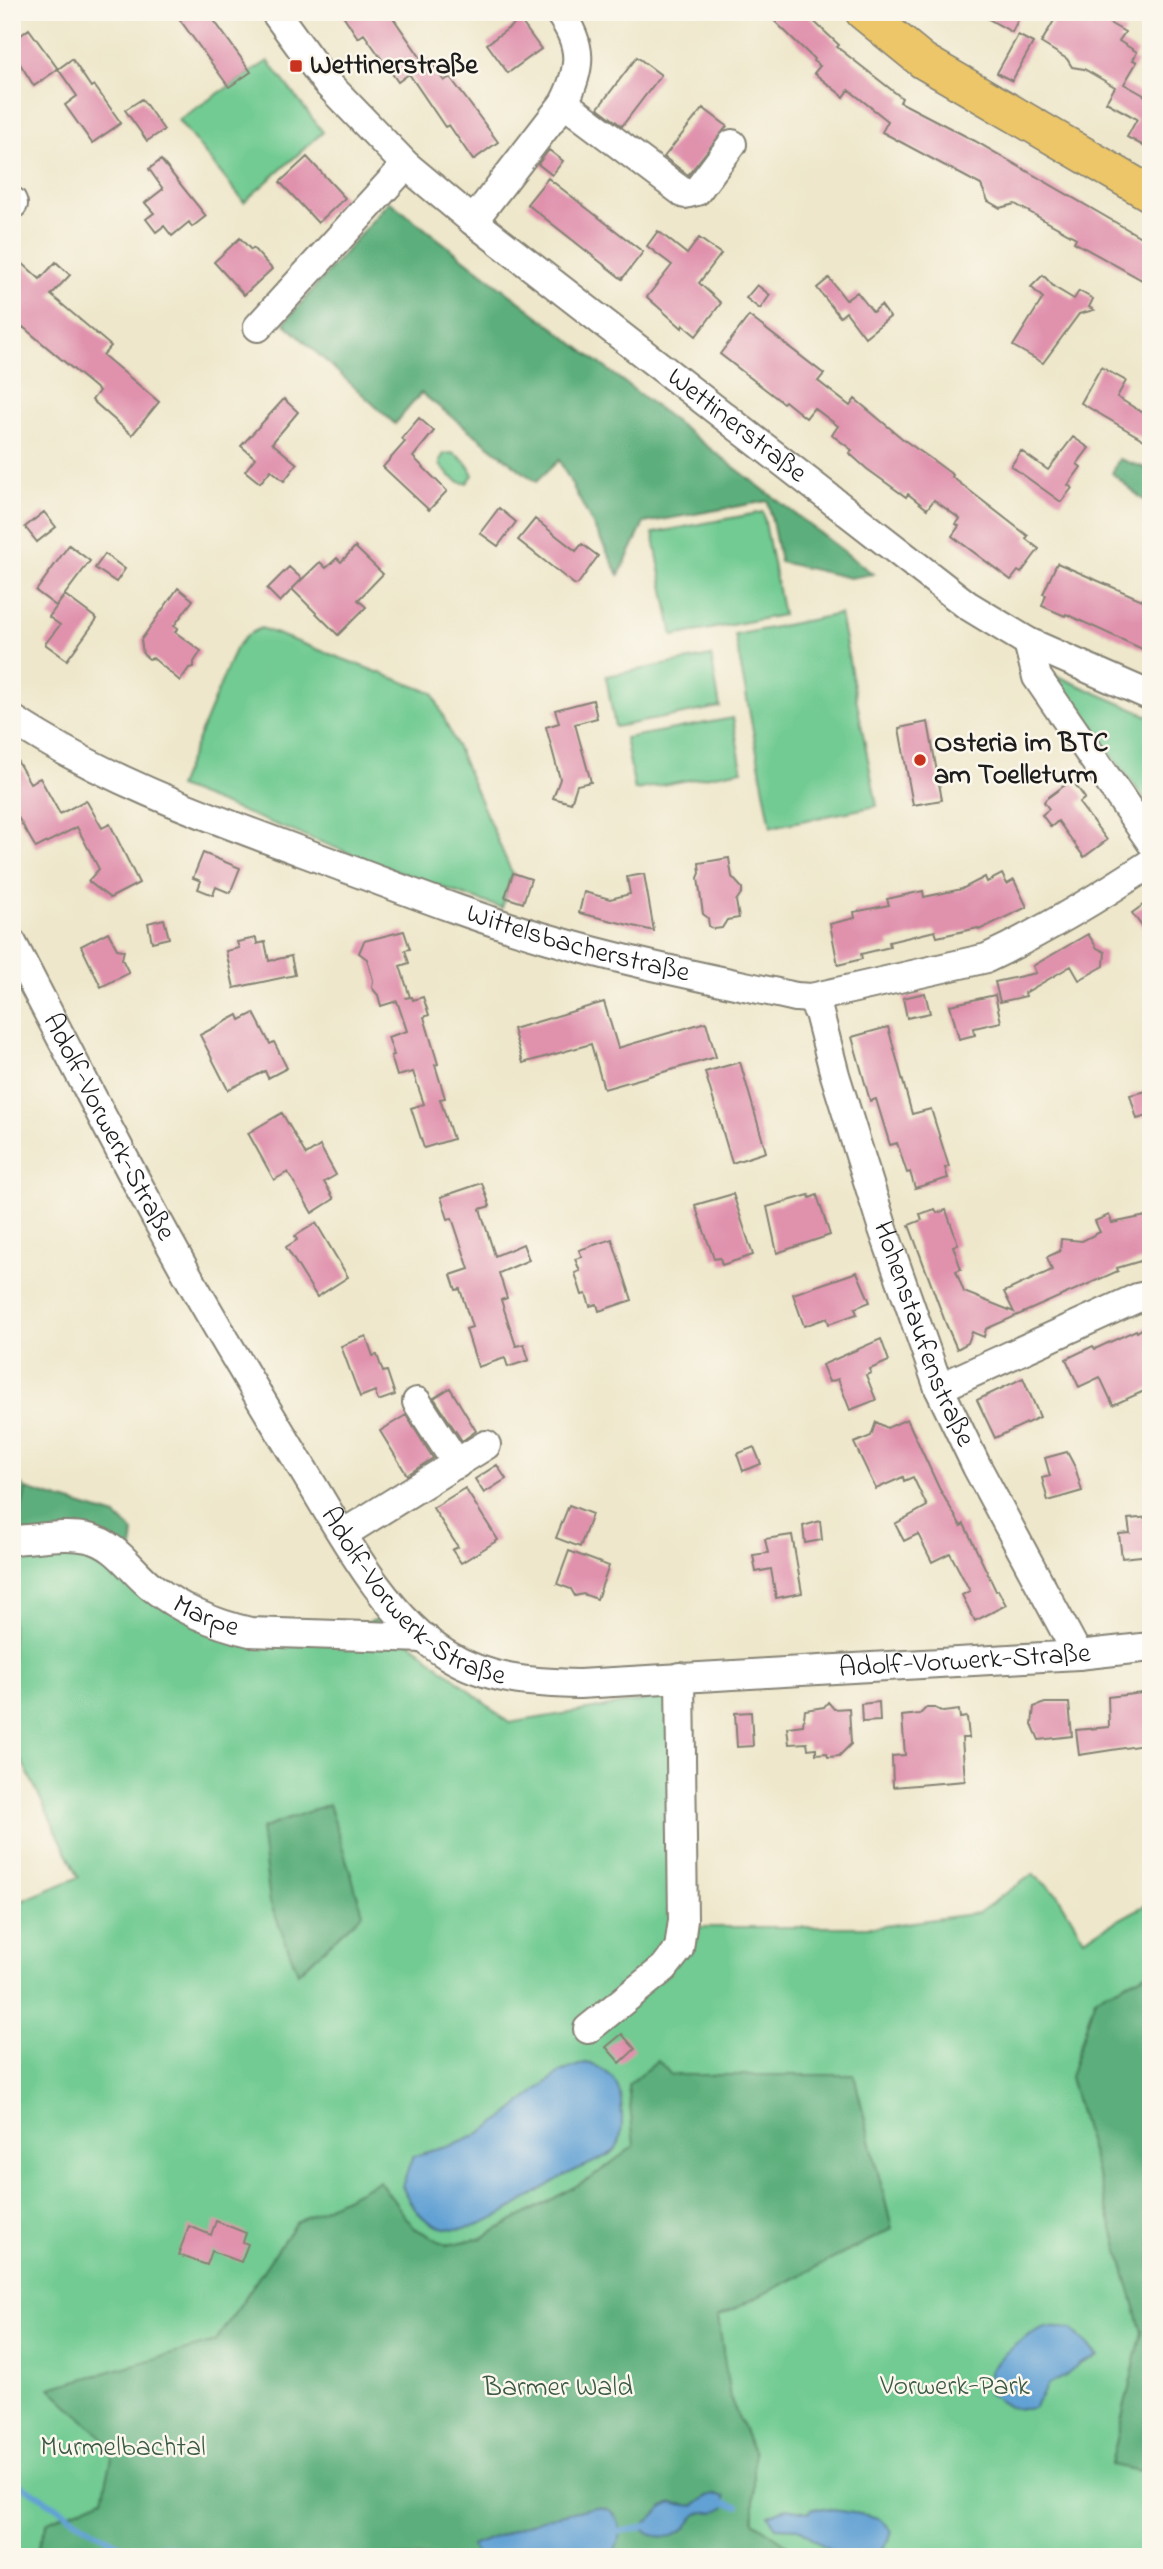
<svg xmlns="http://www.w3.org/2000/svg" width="1163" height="2569" font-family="'Indie Flower',sans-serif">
	<rect width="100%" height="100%" fill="#fbf7ec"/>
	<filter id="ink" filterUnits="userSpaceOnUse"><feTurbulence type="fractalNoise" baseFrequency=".0143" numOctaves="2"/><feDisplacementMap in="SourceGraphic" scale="14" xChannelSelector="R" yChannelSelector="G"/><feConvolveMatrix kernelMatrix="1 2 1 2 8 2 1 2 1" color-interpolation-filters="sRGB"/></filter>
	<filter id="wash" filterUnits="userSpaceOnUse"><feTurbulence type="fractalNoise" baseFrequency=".00686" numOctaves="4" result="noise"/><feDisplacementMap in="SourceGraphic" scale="28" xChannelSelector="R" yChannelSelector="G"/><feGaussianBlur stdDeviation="1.57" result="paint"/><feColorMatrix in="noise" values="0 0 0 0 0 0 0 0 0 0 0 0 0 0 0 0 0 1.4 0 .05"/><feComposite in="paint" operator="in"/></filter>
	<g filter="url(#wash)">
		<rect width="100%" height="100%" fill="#eee7cb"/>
		<!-- green -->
		<path fill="#71cb92" stroke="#467457" stroke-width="2" fill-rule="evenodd" d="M268,61l55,71 -79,70 -66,-82z
			M452,453c10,4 17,12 21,22l-6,8c-11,1 -20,-10 -27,-18v-5l4,-6z
			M763,512l20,103 -110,21 -20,-103z
			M840,614l37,192 -106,21 -36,-192z
			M261,628l172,65 79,180 -10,35 -88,-30 -236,-91 57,-138 12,-14z
			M711,656l9,51 -105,20 -9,-51z
			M1053,674l98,43v91l-95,-127z
			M733,718l9,52 -107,20 -10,-52z
			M12,1477l14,12 -9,41h78l59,49 63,36 131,14 33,-11 128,105 162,-27 25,231h181l101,-14 55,-39 24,20 27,45 67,-37v69l-56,27 -25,79 72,255 -31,133 40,8v84h-1139v-652l67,-28 -67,-136zM671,2075l183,1 38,153 -174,88 10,75 -546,-40 33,-10 81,-120 83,-40 35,46 33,17 35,-7 109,-60 44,-32 -7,-61z"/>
		<!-- forest -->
		<path fill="#5caf7c" stroke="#3c664c" stroke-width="2" d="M389,201l484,373 -23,4 -70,-16 -12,-61 -124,22 -25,52 -60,-115 -23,22 -115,-89 -26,31 -111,-101z
			M1119,459l32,11v31l-9,-2 -30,-26z
			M26,1489l90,27 18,16 -3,29 -114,-31z
			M329,1804l34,109 -65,60 -28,-71 -9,-73z
			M1151,1971v502l-40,-8 31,-133 -72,-255 25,-79z
			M658,2060l13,15h183l38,154 -174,88 12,81 24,55v69l50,35h-770l14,-35 55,-24 11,-50 -64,-60 165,-46 81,-120 83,-41 35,47 33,17 35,-7 109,-60 43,-32 -6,-61z"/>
		<!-- water -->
		<path fill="#62a1d4" stroke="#3f5e78" stroke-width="2" d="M585,2063c12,2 24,9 31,20 7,12 9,56 -1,67 -7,8 -42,20 -53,27 -51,30 -124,95 -160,9l11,-30 41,-11 21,-9 26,-16 59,-48z
			M1045,2327l27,2 26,27 -18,8 -16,13 -16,8 -15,23c-20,4 -30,-4 -46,-15 1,-7 1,-17 4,-23 11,-18 36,-35 54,-43z
			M715,2494l10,3 -1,11c-10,8 -18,1 -26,6 -5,3 -7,9 -11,13 -14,11 -32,14 -46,1l22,-21 9,-4 22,3 13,-10z
			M595,2507c6,1 11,1 16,4 14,11 10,37 -3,46h-129l-8,-11 71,-27z
			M786,2508l23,4 4,-4c14,1 56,6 67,11 5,3 8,8 12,12l-3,10 -15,16h-34l-42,-29 -22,-1 -8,-12z"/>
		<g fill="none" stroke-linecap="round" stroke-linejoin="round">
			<!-- stream -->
			<path stroke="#62a1d4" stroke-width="6" d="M12,2481c40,19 73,49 113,66 12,5 21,0 32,-1 12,-1 37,5 47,11
				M720,2504l6,-1 12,3
				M612,2533l34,-6
				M898,2551l3,6"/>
		</g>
		<g id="blocks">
			<!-- building -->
			<path fill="#e092ad" d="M191,12h17l43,60 -22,15 -49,-67z
				M341,12h48l36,52 4,-4 15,21 6,-4 48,65 -25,18 -24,-35 -4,2 -36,-53 -11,8 -34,-48 -6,4z
				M765,12h39l35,33 -2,2 65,51 -2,4 75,39 176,102v42l-77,-43 2,-4 -61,-34 -15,4 -12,-7 -7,-16 -99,-53 6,-11 -39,-31 -5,7 -30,-24 6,-7 -7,-5 1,-2z
				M976,12h46l-10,20z
				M1059,12h31l35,20 -6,9 18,11 -4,8 4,2 -13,22 25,14 2,-3v55l-24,-13 10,-18 -31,-17 9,-15 -31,-18 -12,-2 -5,-8 -26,-16z
				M520,20l21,29 -33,24 -21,-29z
				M29,29l29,40 14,-10 19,28 3,-2 27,38 -29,20 -27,-38 12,-9 -19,-27 -24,17 -22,-35v-9z
				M1018,35l15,8 -21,38 -15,-8z
				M637,57l24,18 -39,51 -24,-18z
				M142,99l22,31 -17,11 -22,-31z
				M703,108l24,18 -39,49 -24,-18z
				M549,150l14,11 -11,14 -14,-11z
				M307,157l38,41 -27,25 -38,-41z
				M161,160l45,56 -14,11 -3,-5 -17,14 -8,-10 -8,6 -10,-13 8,-6 -9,-10 18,-14 -14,-20z
				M548,178l95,74 -21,27 -95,-75z
				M658,231l29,23 12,-16 22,16 -22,29 22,20 -25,33 -13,-11 -1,3 -35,-31 25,-32 -25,-19z
				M240,238l11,12 2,-2 19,21 -28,26 -30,-33z
				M21,262l19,17 16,-17 14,13 -19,20 60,51 -8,9 56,47 -27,33 -40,-35 7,-9 -76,-64 -11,12v-28l7,-8 -7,-6v-25z
				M1043,275l11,12 20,12 5,-8 14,8 -4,8 5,3 -15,4 -36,49 -30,-17 30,-48 -12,-11z
				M829,278l17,22 11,-8 16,20 8,-7 9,12 -25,20 -19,-25 -6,5 -23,-29z
				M757,285l13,10 -10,14 -14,-11z
				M749,316l75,58 -6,7 32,25 5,-7 49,41 30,21 19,14 -1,2 76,59 -2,3 13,10 -18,24 -3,-2 -7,9 -59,-44 7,-10 -3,-2 4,-5 -26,-19 -7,9 -19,-15 -2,3 -39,-28 -18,-16 3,-3 -20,-15 6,-9 -24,-18 -8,10 -21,-17 -2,2 -63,-49z
				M1101,367l25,14 -9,16 34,21v26l-70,-41z
				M284,399l14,13 -26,31 25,21 -13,17 -13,-11 -11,13 -15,-12 10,-13 -14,-12z
				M419,418l15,13 -21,26 34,34 -18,19 -46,-43 22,-25 -3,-4z
				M1073,437l16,11 -12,16 4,3 -13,18 4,3 -11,14 -50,-36 10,-15 27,19z
				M499,508l17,14 -18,24 -18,-13z
				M44,512l12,15 -19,15 -12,-15z
				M535,519l41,32 6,-7 16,12 -20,28 -3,1 -57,-45z
				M69,545l21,16 -34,45 -20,-15z
				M355,547l28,27 -25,26 8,7 -28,28 -46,-46 28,-27 6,6 11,-10 4,4z
				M105,554l20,15 -9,13 -21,-14z
				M1057,563l90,39 -1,3 5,2v46l-85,-39 -1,2 -23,-10 4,-11 -3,-1z
				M289,567l13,12 -22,23 -13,-13z
				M178,588l15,12 -19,26 4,2 -3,4 26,19 -7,11v5l-5,1 -9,13 -27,-23 -4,1 -6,-5 -2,-14z
				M65,595l32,24 -30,41 -22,-16 15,-19 -11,-8z
				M593,700l4,18 -22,6 16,58 -14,3 -6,18 -18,-5 7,-19 -14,-52 13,-4 -4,-13z
				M928,722l14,78 -29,5 -14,-77z
				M12,752l18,31 10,-5 20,36 26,-14 16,28 8,-4 29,59 -29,15 -22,-17 11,-12 -22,-42 -41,21 -24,-41z
				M1072,780l13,18 -6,5 28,37 -23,17 -26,-36 -7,6 -9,-12 7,-6 -5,-7 2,-3z
				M203,853l37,15 -10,25 -14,-6 -3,8 -15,-6 3,-8 -8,-3z
				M729,858l3,19 10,11v4l-6,9 3,17 -12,2 -5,8 -8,1 -5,-3 -1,-8 -5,-4 -5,-36 2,-5 -1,-10z
				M513,873l18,6 -8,24 -18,-6z
				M644,874l10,57 -75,-18 5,-21 26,7 20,-5 -3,-17z
				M1002,874l5,10 7,-4 13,27 -48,23 -1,-2 -41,9 -2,-6 -46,11 1,5 -29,7 1,5 -24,6 -8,-41 25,-6 -1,-6 35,-7 -2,-6 36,-8 1,6 38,-8 23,-12 2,5z
				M1151,899v39l-19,-25z
				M164,919l5,19 -17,4 -4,-19z
				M404,931l6,18 -5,1 4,13 -9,3 10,31 -5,1 7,-1 1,3 10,-3 6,18 -5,2 14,47 -3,1 10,33 -5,1 13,40 -29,9 -13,-40 13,-4 -11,-32 -16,4 -6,-20 3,-1 -6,-18 19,-6 -10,-30 -16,5 -3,-11 -6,-7 1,-8 -6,-21 -8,-6 5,-12z
				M108,932l9,17 7,1 -2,9 7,14 -28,14 -20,-41z
				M1088,934l9,14 8,4 -1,14 -25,14 -8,-14 -46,27 1,3 -26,6 -5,-20 41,-9 -3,-7z
				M256,938l1,6 8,-2 4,19 22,-5 4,19 -61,13 -8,-37 13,-3 -2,-6z
				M925,993l5,20 -23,5 -4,-20z
				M995,995l6,27 -27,6 1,7 -16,4 -9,-34z
				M604,1002l14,46 88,-26 10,35 -112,32 -13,-45 -68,19 -10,-34z
				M254,1013l16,31 4,-2 13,26 -19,10 -3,-7 -37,19 -28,-55 38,-20 2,5z
				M888,1027l24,87 19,-5 18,58 -4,1 3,10 -33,10 -5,-16 -3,1 -10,-30 -7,2 -14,-46 -6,2 -18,-64z
				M740,1062l26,90 -34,11 -27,-91z
				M1151,1090v25l-14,4 -7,-24z
				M282,1113l24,42 14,-9 16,29 -12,7 10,17 -22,14 -24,-41 -14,8 -26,-47z
				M482,1183l8,23 -10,3 15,47 28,-12 6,16 -30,13 8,25 -6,2 15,46 8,-2 5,16 -21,7 -3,-9 -27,9 -12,-38 6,-2 -12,-38 -4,1 -5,-15 18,-6 -17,-51 -4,1 -7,-22z
				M733,1194l20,61 -31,10 -2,-7 -6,1 -19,-54z
				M809,1195l1,3 7,-3 13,40 -53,18 -10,-46z
				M935,1209l2,4 9,-3 12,34 -5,2 8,23 -5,2 8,21 50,20 -10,-20 48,-22 -5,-13 13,-6 1,-12 21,2 18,-9 -5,-11 14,-6 3,8 39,-8v43l-34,10 1,3 -132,58 -2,8 -12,-5 -4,11 -11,6 -11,-25 -37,-99 13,-5 -2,-6z
				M316,1223l32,54 -31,20 -31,-50 11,-7 -2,-4z
				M612,1239l20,61 -33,11 -2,-7 -7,2 -4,-12 -4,1 -7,-22 5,-2 -5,-12 7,-2 -3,-7z
				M857,1272l13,30 -15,6 2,6 -28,10 -2,-6 -23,8 -11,-32z
				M1151,1323v65l-38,17 -13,-28 -21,10 -13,-28 27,-13 2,3 41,-19 1,2z
				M366,1336l7,20 4,-1 6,17 4,-1 8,24 -17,6 -3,-10 -15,6 -19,-51z
				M881,1339l8,22 -19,8 1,4 -5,2 10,25 -26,10 -12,-31 -9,3 -7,-17z
				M1023,1378l17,39 -45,21 -18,-38z
				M450,1388l26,43 -14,10 -28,-43z
				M406,1415l27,43 -26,17 -27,-44z
				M907,1419l32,69 22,38 3,-2 32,67 2,-1 8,15 -31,16 -13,-26 8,-4 -20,-38 -18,9 -14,-28 -14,7 -9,-17 32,-18 -14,-29 -9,4 -1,-4 -27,12 -22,-46 17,-7 5,-14 11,6z
				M754,1447l7,17 -18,7 -6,-17z
				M1067,1452l8,15 7,24 -34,10 -6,-23 8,-2 -5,-18z
				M497,1465l9,14 -22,14 -9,-14z
				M465,1488l33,52 -37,23 -9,-13 6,-3 -25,-39z
				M569,1505l23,9 -12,33 -24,-9z
				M1151,1517v38l-29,3 -3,-24 11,-1 -2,-14z
				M820,1521l2,19 -17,3 -2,-17z
				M792,1535l10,58 -26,5 -5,-29 -15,3 -3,-17 15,-2 -3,-14z
				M569,1551l40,15 -12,33 -14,-5 -8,2 -4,-7 -14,-5z
				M1151,1692v52l-72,11 -3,-25 33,-3 -1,-30z
				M828,1702l6,7 15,-1 2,36 -12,12 -11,1 -1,-4 -11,1v-6l-8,1 -1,-6 -18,1 -2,-17 16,-2 2,-15 19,-3z
				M879,1702l1,19 -18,1 -1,-18z
				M1045,1703h24l3,33 -33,4 -7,-16 2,-17z
				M926,1708h9l8,4 16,-2 1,8 7,-1 2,21h-7l3,43 -72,6 -1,-31 13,-1 -3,-39 18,-2z
				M751,1712l2,34 -16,1 -2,-34z
				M622,2034l13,15 -15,14 -14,-16z
				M216,2221l30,12 -3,9 5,2 -7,18 -29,-11 -5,14 -29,-10 11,-29 22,9z"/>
		</g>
	</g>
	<g filter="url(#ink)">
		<use href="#blocks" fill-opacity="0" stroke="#858274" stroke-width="2"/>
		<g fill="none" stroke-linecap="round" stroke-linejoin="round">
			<!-- minor casing -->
			<g stroke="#858274" stroke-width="32">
				<g id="minor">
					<path id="s1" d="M275,12l51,70 80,83 67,56 494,384 61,37 123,54"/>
					<path d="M564,103l121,91 12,-3 35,-47"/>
					<path d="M12,201l1,3"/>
					<path d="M473,221l91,-118c18,-36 19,-58 -5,-91"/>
					<path d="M258,327l148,-162"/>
					<path d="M1028,642l9,35 114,165"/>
					<path id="s2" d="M12,719c89,59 188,95 288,132 82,30 165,64 249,88 81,24 164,40 247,58l15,1 176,-40c57,-27 111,-60 164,-95"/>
					<path id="s3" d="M12,943c55,105 108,211 166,315 38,69 80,137 121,205 39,63 84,153 148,192 40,25 86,28 132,29l499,-29 73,-8"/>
					<path id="s4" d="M811,998l8,15 16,62 48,154 56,159 38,79 101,188"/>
					<path d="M939,1388l198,-90 14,-3"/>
					<path d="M417,1402l40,62"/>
					<path d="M343,1534l143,-89"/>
					<path id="s5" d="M12,1540c25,-1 52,-7 76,-2 29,6 43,33 64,49 29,23 63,37 98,45l175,6"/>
					<path d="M588,2029l76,-61 15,-19 4,-29 -3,-243"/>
				</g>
			</g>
			<!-- major casing -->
			<g stroke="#858274" stroke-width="38">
				<path id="major" d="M863,12l60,49 228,133"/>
			</g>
			<!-- minor -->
			<use href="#minor" stroke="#fff" stroke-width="28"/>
			<!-- major -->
			<use href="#major" stroke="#ecc669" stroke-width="35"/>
		</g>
	</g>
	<!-- markers -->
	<g fill="#c8321e" stroke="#fbf7ec" stroke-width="2.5">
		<rect x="289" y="59" width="14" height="14" rx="3.5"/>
		<circle cx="920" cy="760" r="7"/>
	</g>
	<g text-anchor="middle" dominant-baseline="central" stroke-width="5" stroke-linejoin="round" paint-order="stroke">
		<!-- poi labels -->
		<g font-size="28" font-weight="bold" fill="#1c1c1c" stroke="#fbf7ec" text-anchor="start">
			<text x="310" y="66">Wettinerstraße</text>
			<text x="934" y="744">Osteria im BTC<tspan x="934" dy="32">am Toelleturm</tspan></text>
		</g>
		<!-- street labels -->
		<g font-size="28" fill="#1c1c1c" stroke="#fbf7ec">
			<text stroke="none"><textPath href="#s1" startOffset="623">Wettinerstraße</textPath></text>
			<text stroke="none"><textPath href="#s2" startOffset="611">Wittelsbacherstraße</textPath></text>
			<text stroke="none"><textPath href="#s3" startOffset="208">Adolf-Vorwerk-Straße</textPath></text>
			<text stroke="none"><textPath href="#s4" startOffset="355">Hohenstaufenstraße</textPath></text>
			<text stroke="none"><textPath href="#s3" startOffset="775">Adolf-Vorwerk-Straße</textPath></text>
			<text stroke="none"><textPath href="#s5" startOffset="220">Marpe</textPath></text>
			<text stroke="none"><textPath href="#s3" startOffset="1362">Adolf-Vorwerk-Straße</textPath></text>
		</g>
		<!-- park labels -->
		<g font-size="28" fill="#3a5945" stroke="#fbf7ec">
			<text x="955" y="2387">Vorwerk-Park</text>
			<text x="558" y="2388">Barmer Wald</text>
			<text x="123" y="2448">Murmelbachtal</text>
		</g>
	</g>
	<!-- margin -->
	<rect width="1163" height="2569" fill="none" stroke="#fbf7ec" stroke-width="42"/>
</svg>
